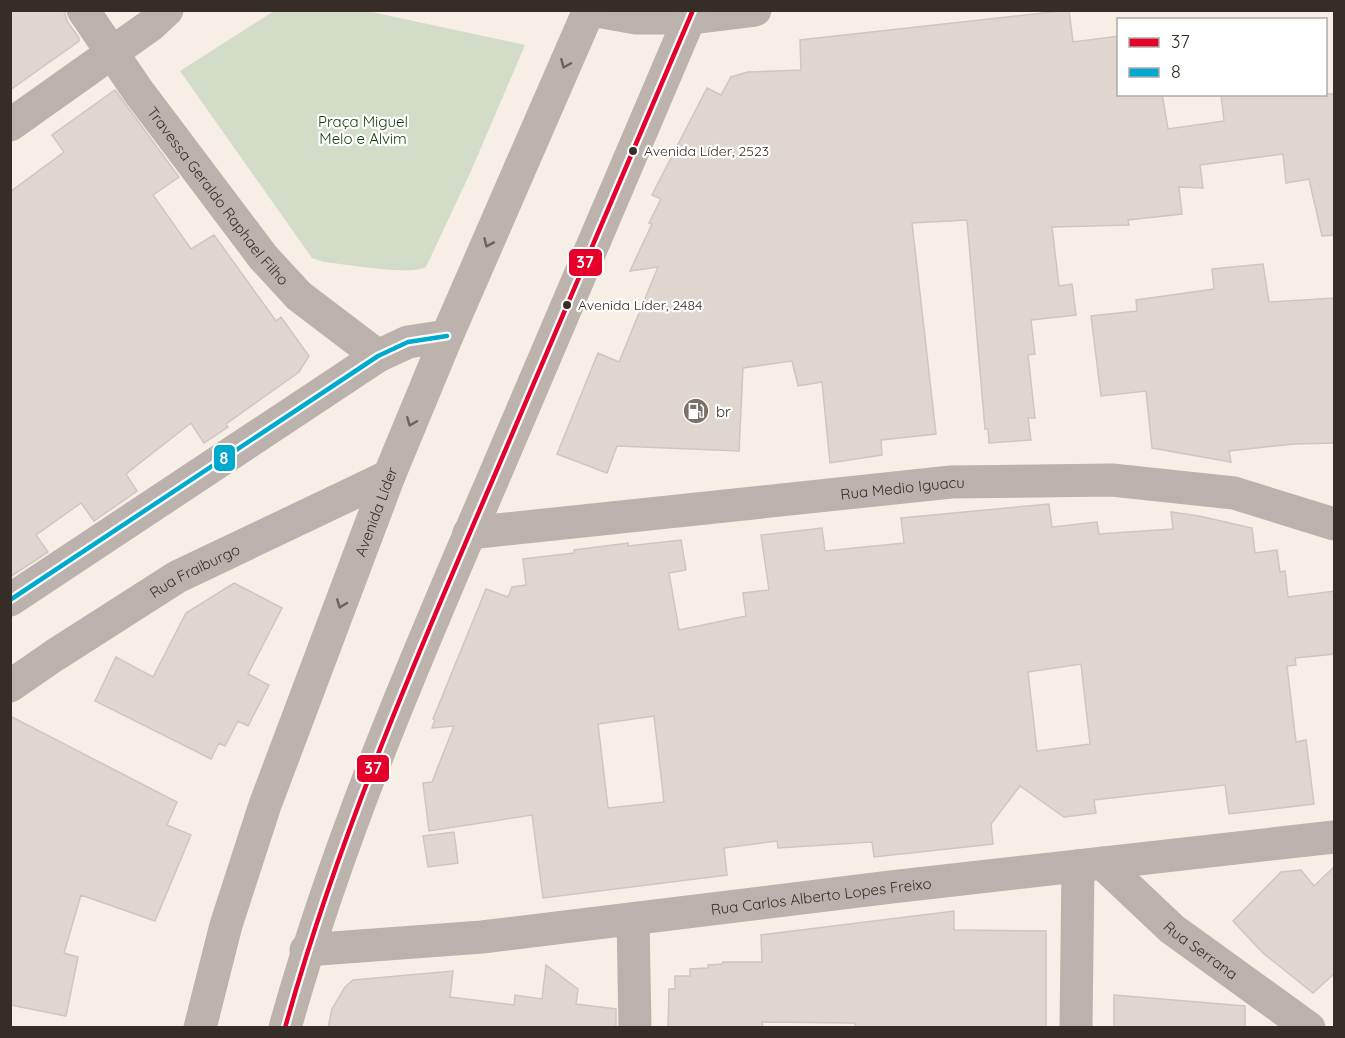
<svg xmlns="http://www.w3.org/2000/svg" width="1345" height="1038" font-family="Quicksand,sans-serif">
	<rect width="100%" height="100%" fill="#f7eee5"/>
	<!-- green -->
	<path fill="#d2dcc7" d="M274,11h93l158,34 -54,126 -45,96c-16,9 -81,-3 -102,-5l-12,-4 -132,-187z"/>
	<!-- building -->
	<path fill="#dfd7cf" stroke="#cec7be" stroke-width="1.5" fill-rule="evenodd" d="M10,10h54l3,11 12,17v3l-69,49z
		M1069,10l4,32 46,-6v58h43l6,35 56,-8 -3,-27h114v141l-13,1 -13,-57 -23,4 -3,-29 -83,11 3,23 -24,-1 3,27 -54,6 1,5 -77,2 7,59 13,-2 4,31 -45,5 4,34 -7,1 7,63h-7l3,22 -42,3 -1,-14h-3l-18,-209 -55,3 24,211 -55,6 1,15 -52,8 -8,-81 -24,4 -6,-25 -49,7 -4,83 -122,-5 -10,27 -50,-19 41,-101 21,9 39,-95 -28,4 22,-47 -3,-1 12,-24 -9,-4 55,-107 14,7 10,-18 17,-5 53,-2 -1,-30z
		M115,90l64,87 -26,18 38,54 23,-14 62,86 5,-4 28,39 -10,16 -73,52 2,3 -24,16 -13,-20 -65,51 11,17 -43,30 -13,-18 -45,32 12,17 -38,25v-385l54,-40 -12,-17z
		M1263,264l6,38 66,-4v145l-41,1 -65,7 2,11 -79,-14 -6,-57 -45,5 -10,-80 46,-5 -1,-11 78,-11 -2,-20z
		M1049,504l3,23 45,-5 2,12 74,-5 -2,-17 28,4 53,12 3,25 22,-3 3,22 5,-1 3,26 47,-6v63l-40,4 1,7 -9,1 9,76 10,-2 8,64 -85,10 -4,-29 -131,15 2,13 -32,4 -44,-31 -29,38 2,20 -119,13 -2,-15 -94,6 -1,-7 -53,7 3,27 -184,23 -11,-83 -103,16 -6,-48 9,-1 22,-56 -22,2 3,-8 -2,-1 53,-130 22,8 4,-10 14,-2 -3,-26 51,-6v-3l54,-7v3l53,-6 5,30 -17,3 10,57 67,-14 -3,-23 26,-3 -8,-55 61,-7 3,23 79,-8 -3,-25zM1081,664l9,80 -53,7 -9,-79zM654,716l10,86 -56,6 -10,-84z
		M234,583l48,25 -34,66 21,11 -21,41 -10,-5 -13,25 -6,-3 -8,16 -116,-58 21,-44 37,20 33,-64z
		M10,716l167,86 -10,23 24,10 -36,86 -74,-26 -17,58 14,4 -12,59 -56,-11z
		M454,832l4,31 -30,4 -5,-31z
		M1335,866v107l-22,20 -50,-40 -30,-32 48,-49 20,-2 13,16z
		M954,911v19l92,1v97h-191v-5l-93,-1 1,6h-95l1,-39h6v-13h15v-7l18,-1v-3l14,-1 1,-2h39l-1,-27z
		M546,965l32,24 -2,15 40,5v19h-288l4,-19 13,-22 8,-7 100,-9 -3,26 64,8 1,-10 27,4z
		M1114,995l131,11v22h-131z"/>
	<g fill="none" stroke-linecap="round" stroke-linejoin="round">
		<!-- street -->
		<g stroke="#bbb2ad" stroke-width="33">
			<path id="s1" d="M83,10l55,81 125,166 36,39 79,60"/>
			<path d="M591,10l45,8h54l65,-8"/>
			<path d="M10,125l141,-100 16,-15"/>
			<path id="s2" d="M469,533l482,-51 161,-2 122,13 100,31"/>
			<path d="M10,600l368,-244 30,-14 39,-6"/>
			<path id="s3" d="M10,686l45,-31 122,-78 212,-101"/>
			<path id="s4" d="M1102,863l70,66 137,99"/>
			<path d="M633,919l2,109"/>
			<path id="s5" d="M306,950l176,-13 409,-50 443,-50"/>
			<path d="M1076,1028l2,-162"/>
		</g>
		<!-- primary -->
		<g stroke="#bdb3ad" stroke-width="33">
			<path id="s6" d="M200,1028l26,-103 39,-120 124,-329 58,-140 142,-326"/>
			<path d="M285,1028c53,-191 133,-375 211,-556 66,-154 131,-308 197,-462"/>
		</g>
		<!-- bus-1 casing -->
		<g stroke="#fff" stroke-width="9">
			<path id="bus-1" d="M285,1028c53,-191 133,-375 211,-556 66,-154 131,-308 197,-462"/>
		</g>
		<!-- bus-2 casing -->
		<g stroke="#fff" stroke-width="9">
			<path id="bus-2" d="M10,600l368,-244 30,-14 39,-6"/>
		</g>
		<!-- bus-1 -->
		<use href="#bus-1" stroke="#e4002b" stroke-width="4.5"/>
		<!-- bus-2 -->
		<use href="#bus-2" stroke="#00a9ce" stroke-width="4.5"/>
	</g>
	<!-- one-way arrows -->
	<defs><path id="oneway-chevron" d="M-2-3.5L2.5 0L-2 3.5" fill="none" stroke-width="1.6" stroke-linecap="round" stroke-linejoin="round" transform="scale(1.5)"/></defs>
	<g stroke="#6c635c">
		<use href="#oneway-chevron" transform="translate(565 64) rotate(113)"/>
		<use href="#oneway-chevron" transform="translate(488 243) rotate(114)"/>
		<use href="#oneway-chevron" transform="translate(411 422) rotate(112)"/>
		<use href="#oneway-chevron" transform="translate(341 604) rotate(111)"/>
	</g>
	<!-- icons -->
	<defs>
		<g id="fuel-disc" transform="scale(1.35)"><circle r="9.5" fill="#7a7169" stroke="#fff"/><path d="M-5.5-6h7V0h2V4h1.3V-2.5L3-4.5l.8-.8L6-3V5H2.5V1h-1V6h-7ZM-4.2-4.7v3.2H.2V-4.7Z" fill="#fff"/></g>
	</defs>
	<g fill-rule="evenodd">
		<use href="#fuel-disc" x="696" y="411"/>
	</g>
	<!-- markers -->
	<g fill="#362e26" stroke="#fff" stroke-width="2">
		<circle cx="633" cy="151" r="5"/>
		<circle cx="567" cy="305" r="5"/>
	</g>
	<g text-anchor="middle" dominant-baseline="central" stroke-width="4.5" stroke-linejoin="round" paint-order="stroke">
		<!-- bus labels -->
		<g font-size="14" fill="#362e26" stroke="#fff" text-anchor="start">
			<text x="644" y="151">Avenida Líder, 2523</text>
			<text x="578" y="305">Avenida Líder, 2484</text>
		</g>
		<!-- park labels -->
		<g font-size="15" fill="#0e3b00" stroke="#fff">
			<text x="363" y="121">Praça Miguel<tspan x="363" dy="17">Melo e Alvim</tspan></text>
		</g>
		<!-- street labels -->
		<g font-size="15" fill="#362e26" stroke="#fff">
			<text stroke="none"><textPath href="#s1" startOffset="230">Travessa Geraldo Raphael Filho</textPath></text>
			<text stroke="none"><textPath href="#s2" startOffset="436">Rua Medio Iguacu</textPath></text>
			<text stroke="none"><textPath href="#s6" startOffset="546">Avenida Líder</textPath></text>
			<text stroke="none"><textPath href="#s3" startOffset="218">Rua Fraiburgo</textPath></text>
			<text stroke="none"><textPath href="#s5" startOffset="518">Rua Carlos Alberto Lopes Freixo</textPath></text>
			<text stroke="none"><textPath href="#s4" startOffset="132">Rua Serrana</textPath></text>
		</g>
		<!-- poi labels -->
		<g font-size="15" fill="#362e26" stroke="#fff" text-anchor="start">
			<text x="716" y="411">br</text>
		</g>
	</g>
	<g stroke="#fff" stroke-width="2">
		<rect x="568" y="248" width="35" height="29" rx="6" fill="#e4002b"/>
		<rect x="213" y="444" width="23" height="28" rx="6" fill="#00a9ce"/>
		<rect x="356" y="754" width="34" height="29" rx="6" fill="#e4002b"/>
	</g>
	<g font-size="16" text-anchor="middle" font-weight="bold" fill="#fff">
		<text x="585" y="268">37</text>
		<text x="224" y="464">8</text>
		<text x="373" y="774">37</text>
	</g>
	<!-- border -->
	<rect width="1345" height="1038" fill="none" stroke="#362e26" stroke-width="24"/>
	<!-- legend -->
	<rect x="1117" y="18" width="210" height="78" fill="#ffffff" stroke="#afaba8" stroke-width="1.5"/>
	<rect x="1129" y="38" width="30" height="9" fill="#e4002b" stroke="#afaba8" stroke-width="1.5"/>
	<text x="1171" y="48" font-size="18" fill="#362e26">37</text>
	<rect x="1129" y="68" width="30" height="9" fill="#00a9ce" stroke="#afaba8" stroke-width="1.5"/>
	<text x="1171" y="78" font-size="18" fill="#362e26">8</text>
</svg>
